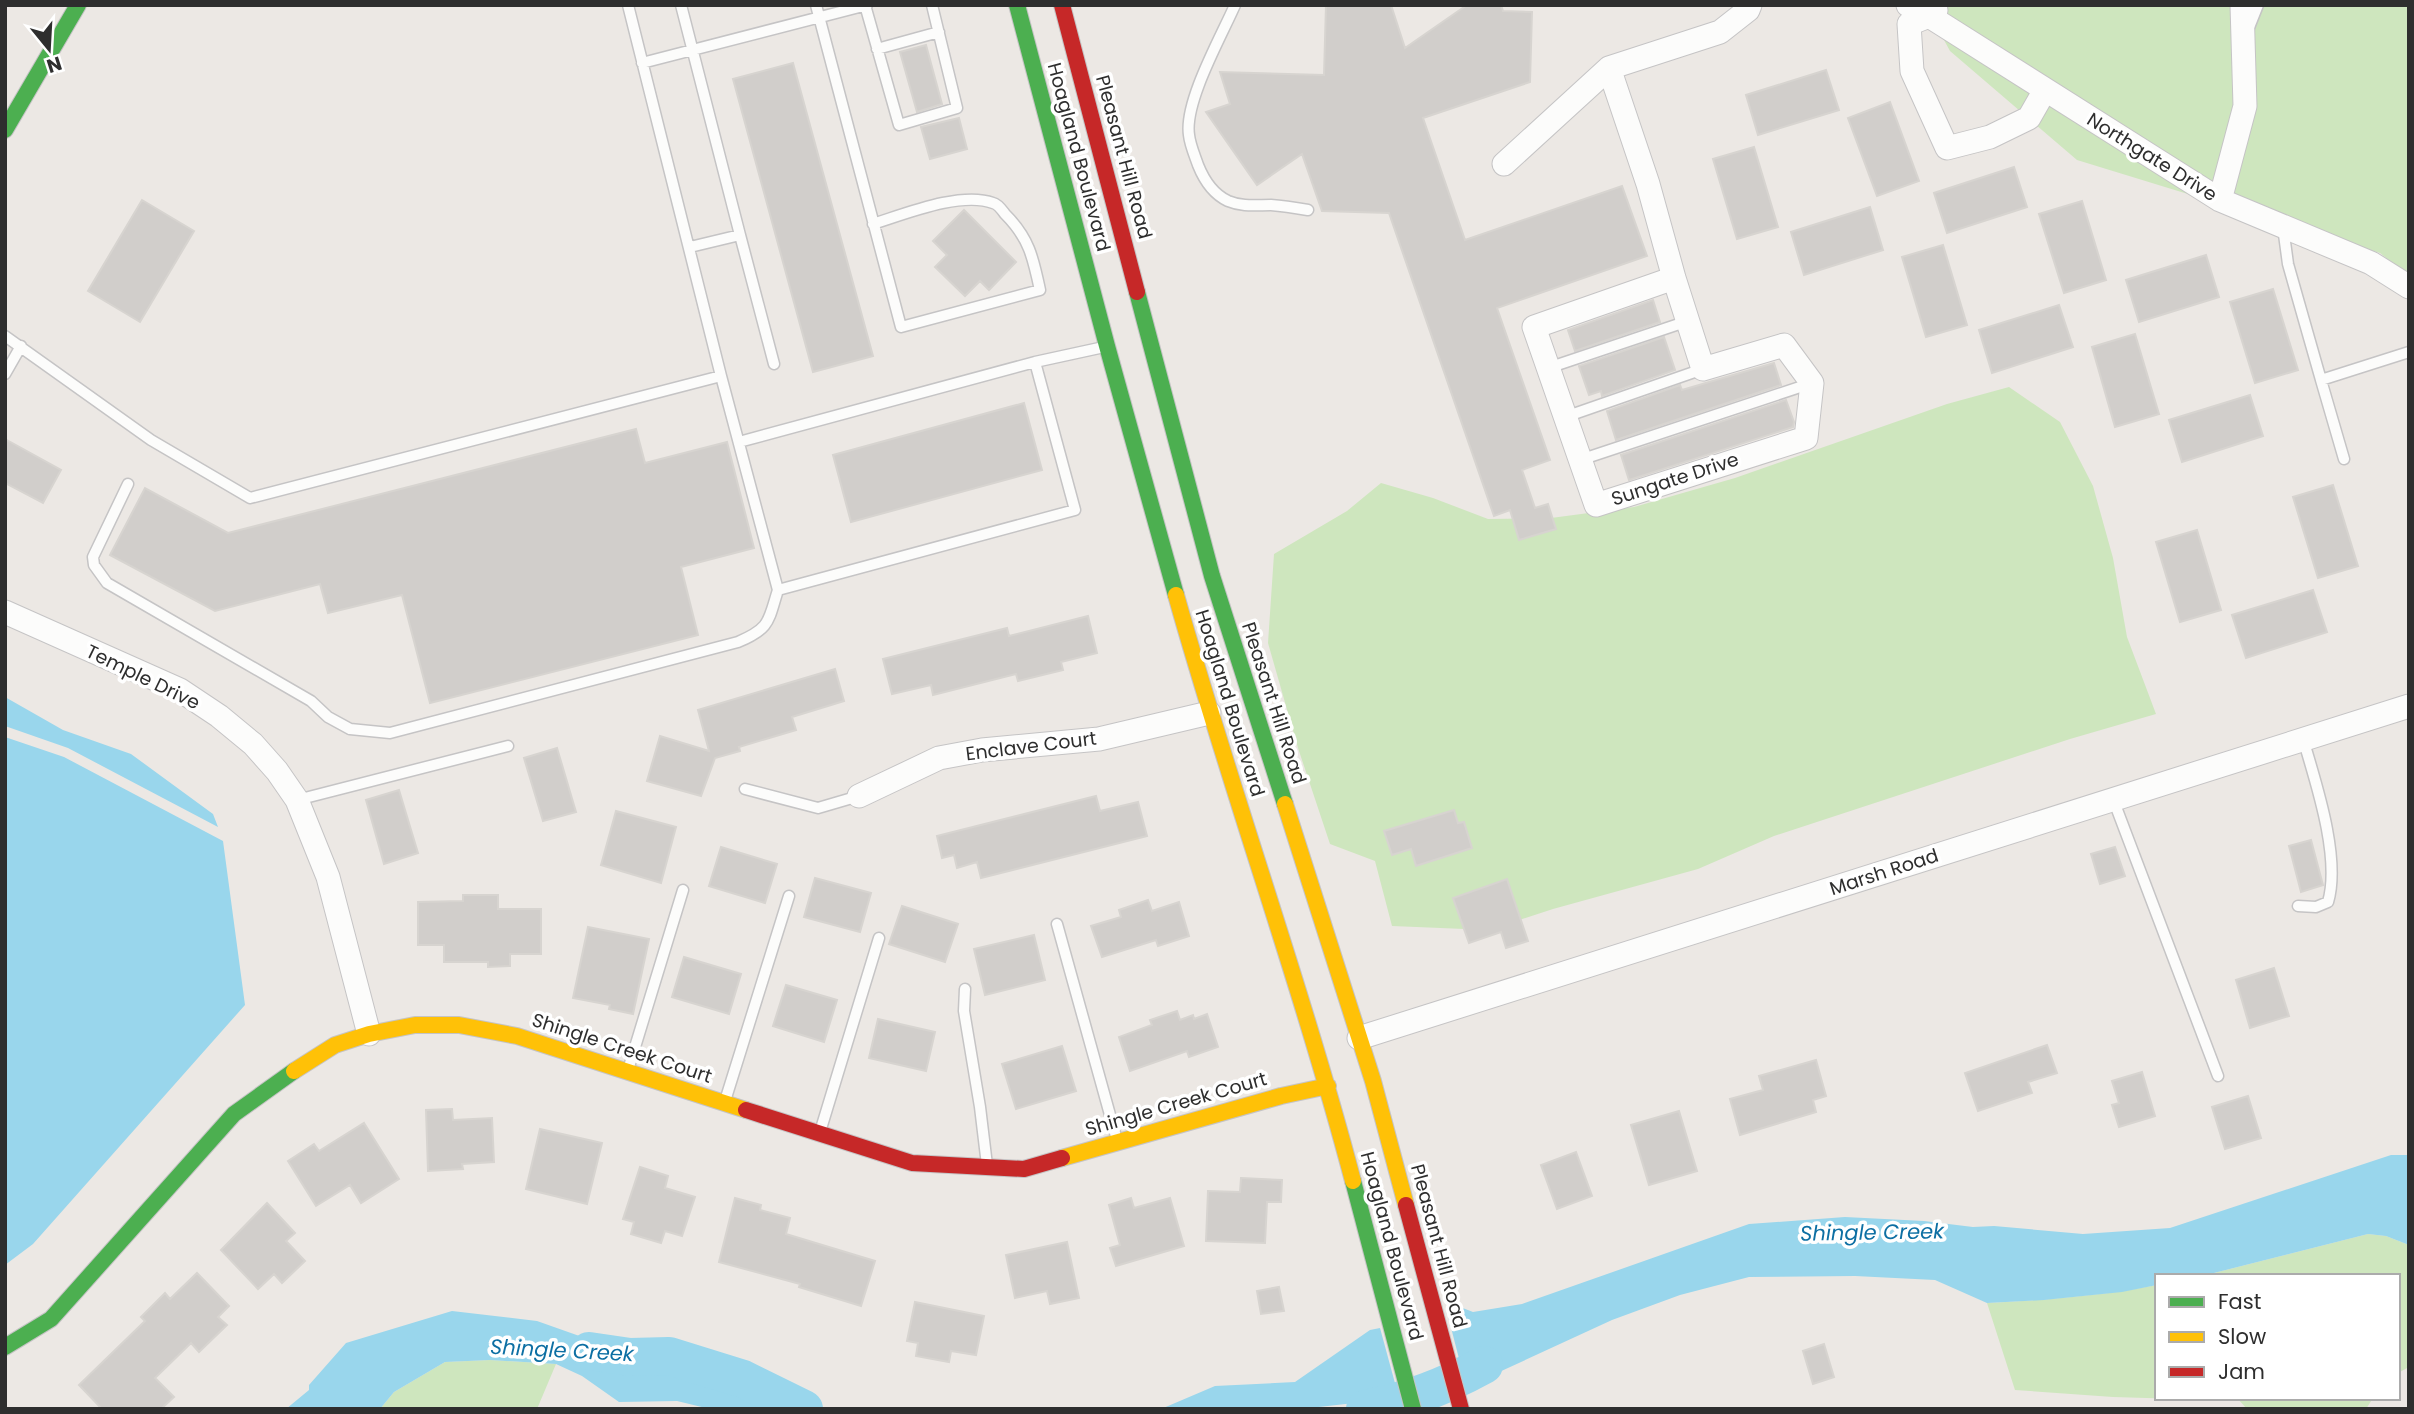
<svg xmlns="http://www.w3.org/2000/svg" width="2414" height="1414" font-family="Poppins,sans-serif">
	<rect width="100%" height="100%" fill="#ece8e4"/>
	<!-- green -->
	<path fill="#cee6be" d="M1925,5h484v271l-29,-23 -303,-93 -127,-109z
		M2009,387l51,35 33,64 20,72 14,79 29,77 -86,25 -296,97 -76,33 -145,40 -64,21 -97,-4 -17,-65 -45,-17 -32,-96 -30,-105 6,-89 73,-43 34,-28 52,15 55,21 63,-1 83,-11 101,-29 212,-74z
		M2368,1234l18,2 23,9v122l-11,6v-97h-196z
		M2157,1285v113h26l-3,1 -67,-2 -98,-7 -28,-87c57,-3 114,-7 170,-18z
		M490,1360l66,4 -19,45h-157l14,-17 51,-30z
		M2237,1398h136l-7,11h-119z"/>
	<!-- water -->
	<path fill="#99d6ec" d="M5,697l58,33 68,24 82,60 5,13 -150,-79 -63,-22z
		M5,737l59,20 159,84 22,164 -212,239 -28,21z
		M2391,1155h18v90l-23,-9 -18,-2 -166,42h-45v9l-35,7 -78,8 -57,3 -52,-23 -80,-4 -106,1 -69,18 -68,25 -115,53 -32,9 -19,-74 9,-3 18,7 49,-8 227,-80 96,-7 79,4 49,6 21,-1 89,8 87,-6z
		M452,1311l85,10 99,35 78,13 71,20 40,20h-115l-33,-8 -58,1 -37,-26 -26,-12 -66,-4 -45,2 -51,30 -14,17h-94l23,-19v-5l37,-42z
		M1380,1328l19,70 -98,11h-140l54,-23 80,-4 75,-52z"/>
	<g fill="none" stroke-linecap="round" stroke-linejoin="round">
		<!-- river -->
		<path stroke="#99d6ec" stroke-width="38" d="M589,1351l41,6 39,-1 74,23 61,30
			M1365,1409c41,-8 83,-24 119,-44"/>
	</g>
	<!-- building -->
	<path fill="#d1cecb" stroke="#d7d4d0" stroke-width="2" d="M1326,5h65l14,43 62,-43h34l2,6 29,1 -2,70 -107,36 42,122 157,-54 25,70 -150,52 53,152 -28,10 13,38 13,-4 8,25 -37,11 -9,-30 -16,6 -105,-303 -67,-2 -20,-57 -45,31 -51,-73 24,-8 -10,-32 104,3z
		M926,45l16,59 -25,8 -17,-60z
		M793,63l80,293 -60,16 -80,-293z
		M1826,70l13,40 -81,25 -12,-40z
		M1890,102l29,79 -42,15 -29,-78z
		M959,118l8,31 -37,10 -9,-32z
		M1754,147l24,80 -41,12 -24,-80z
		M2014,167l13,40 -80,26 -13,-40z
		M142,200l52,31 -54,91 -52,-31z
		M2082,201l24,79 -42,13 -25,-79z
		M1870,207l13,43 -79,25 -13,-43z
		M964,210l52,52 -27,28 -9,-9 -15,15 -30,-29 12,-12 -14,-14z
		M1943,245l24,80 -41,12 -24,-80z
		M2206,255l13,42 -80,25 -13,-42z
		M2273,289l25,81 -43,13 -25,-81z
		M1653,300l7,22 -85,29 -7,-21z
		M2059,305l14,42 -81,26 -13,-43z
		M2135,334l24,80 -44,13 -23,-80z
		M1664,337l11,33 -73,26 -1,-5 -12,4 -10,-29z
		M1774,363l7,22 -165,55 -9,-29 73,-26 2,5z
		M2250,395l13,41 -81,26 -13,-42z
		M1786,400l8,22 -1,5 -164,53 -8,-25z
		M1024,403l18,67 -191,52 -18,-67z
		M636,429l9,34 82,-21 27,106 -73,19 17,68 -268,68 -28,-108 -74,18 -8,-29 -105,27 -105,-56 35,-67 83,45z
		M5,439l56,31 -18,33 -38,-20z
		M2333,485l25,81 -40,12 -25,-81z
		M2197,530l24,80 -41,12 -24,-80z
		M2313,590l14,42 -81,26 -14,-43z
		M1088,616l9,37 -36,9 2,8 -45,11 -2,-7 -83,21 -2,-10 -39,9 -9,-35 124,-31 2,8z
		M835,669l9,32 -52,16 4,13 -57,17 1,4 -25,7 -14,38 -54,-15 13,-45 49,15 -11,-41z
		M557,748l19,64 -33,9 -19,-63z
		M399,790l19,63 -34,11 -18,-64z
		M1096,796l4,15 38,-9 9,34 -166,42 -4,-16 -20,6 -3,-13 -12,3 -5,-22z
		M1454,810l4,13 6,-1 8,26 -56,18 -5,-17 -19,6 -8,-24z
		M616,811l60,16 -15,56 -60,-18z
		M2311,840l12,45 -22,7 -12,-46z
		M721,847l56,17 -12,39 -56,-17z
		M2115,847l10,29 -25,8 -9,-30z
		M815,878l56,15 -11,39 -56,-15z
		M1507,879l21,62 -22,7 -5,-16 -32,11 -16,-45z
		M463,895h35v14h43v45h-31v12l-22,1v-5h-44v-17h-26v-43l45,-1z
		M1148,900l4,11 27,-9 10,34 -31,10 -2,-6 -54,17 -11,-31 30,-9 -2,-7z
		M902,906l56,18 -13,38 -56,-18z
		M588,927l61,12 -16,75 -24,-5 1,-4 -37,-7z
		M1034,935l11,45 -60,15 -11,-46z
		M684,957l57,17 -12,40 -57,-17z
		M2274,968l15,48 -39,12 -14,-48z
		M786,985l51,15 -13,42 -51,-16z
		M1177,1011l3,9 13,-5 1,4 13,-5 11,33 -29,10 -2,-6 -57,20 -11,-34 33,-12 -2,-5z
		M878,1019l57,13 -9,39 -57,-13z
		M2047,1045l10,28 -29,9 4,11 -54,18 -13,-38z
		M1062,1046l14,45 -60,18 -14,-45z
		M1816,1060l10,36 -13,4 3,12 -76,23 -10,-36 33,-9 -4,-14z
		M2142,1072l13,44 -36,11 -7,-22 7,-2 -7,-22z
		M2248,1096l13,42 -36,11 -13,-42z
		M452,1109l1,11 39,-2 2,44 -32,2 1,5 -35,2 -2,-61z
		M1679,1111l18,60 -48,14 -18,-60z
		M364,1123l35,56 -38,24 -11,-18 -34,21 -28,-45 26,-17 5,7z
		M540,1129l62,14 -15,61 -61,-15z
		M1576,1152l16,44 -35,13 -16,-44z
		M640,1167l28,9 -3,12 30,9 -13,39 -17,-5 -4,12 -30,-9 3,-12 -11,-3z
		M1241,1178l41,2 -1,22h-14l-2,41 -59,-2 2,-50 32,1z
		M735,1198l26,7 -1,5 30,8 -4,16 89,27 -14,45 -62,-19 1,-3 -81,-22z
		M1131,1198l3,10 36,-10 14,48 -68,20 -6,-18 10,-3 -11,-40z
		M267,1203l28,30 -9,8 19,20 -23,22 -8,-9 -16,15 -37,-39z
		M1067,1242l12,56 -29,6 -3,-13 -32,7 -9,-43z
		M197,1273l32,33 -11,11 9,8 -28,27 -8,-9 -36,35 19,19 -13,12h-59l-23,-24 66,-64 -4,-4 24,-24 5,6z
		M1279,1287l5,24 -23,3 -4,-23z
		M915,1302l69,14 -8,39 -25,-4 -2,11 -33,-6 2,-13 -11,-2z
		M1824,1344l10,33 -21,7 -10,-33z"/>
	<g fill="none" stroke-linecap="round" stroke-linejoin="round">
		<!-- lane casing -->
		<g stroke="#c5c4c5" stroke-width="13">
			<path id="lane" d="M681,5l59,230
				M816,5l85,322 139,-37c-7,-33 -11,-52 -35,-76 -3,-4 -7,-10 -12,-11 -32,-12 -88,11 -120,21
				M865,5l34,120 58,-17 -25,-103
				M1235,5c-14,32 -51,97 -46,130 1,10 6,21 9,30 6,15 15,29 30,36 14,6 28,4 43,4 12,1 25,3 37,5
				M2248,30l10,-25
				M877,49l62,-17
				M642,63l225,-58
				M2283,227l5,37 33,116
				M690,247l50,-12 34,129
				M5,336l146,104 99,58 471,-122 -93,-371
				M1548,368l140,-47
				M5,374l16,-28
				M721,376l57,214 297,-80 -40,-148
				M1565,417l138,-48
				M739,442l296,-80 69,-15
				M2344,459l-23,-79 88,-28
				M1580,460l232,-77
				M128,484l-35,73 1,8 13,18 204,118 17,16 22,12 40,4 348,-91c33,-14 30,-21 40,-52
				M745,789l73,19 41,-12
				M2113,799l105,277
				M297,800l211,-54
				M2298,906l18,1 12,-5c13,-44 -12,-119 -25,-163
				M1057,924l60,216
				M965,989l-1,22 16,96 7,58
				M628,1070l55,-180
				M725,1101l64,-205
				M820,1132l59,-194"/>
		</g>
		<!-- street casing -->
		<g stroke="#c5c4c5" stroke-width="25">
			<path id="street" d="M1908,5l21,11 291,184 151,63 38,24
				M1936,10l-7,6 -20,8 3,47 35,77 43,-11 39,-19 16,-28
				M1609,68l39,116 26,94 29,91 81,-24 28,38 -6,55 -210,67 -62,-178 140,-49
				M1504,164l105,-96 111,-36 28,-22 2,-5
				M2220,200l25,-94 -3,-101
				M5,612l175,78 39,26 34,28 24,27 20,29 31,77 41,157
				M859,796l80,-38 43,-8 117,-11 110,-26
				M1359,1038l1050,-332"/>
		</g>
		<!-- fast casing -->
		<g stroke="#c5c4c5" stroke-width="18">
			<path id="fast" d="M1017,5l90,341 69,249
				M5,130l73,-125
				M1137,292l75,284 73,228
				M1353,1181l60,228
				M5,1347l46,-28 183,-205 60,-43"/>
		</g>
		<!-- slow casing -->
		<g stroke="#c5c4c5" stroke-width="18">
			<path id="slow" d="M1176,595c55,196 125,389 177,586
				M1285,804l88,277 33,124
				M294,1071l41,-26 34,-11 46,-9h44l58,11 229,74
				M1062,1158l219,-62 47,-10"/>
		</g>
		<!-- jam casing -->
		<g stroke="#c5c4c5" stroke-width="18">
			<path id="jam" d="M1062,5l75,287
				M746,1110l166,53 112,6 38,-11
				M1406,1205l55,204"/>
		</g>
		<!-- lane -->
		<use href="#lane" stroke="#fcfcfb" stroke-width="10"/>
		<!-- street -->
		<use href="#street" stroke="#fcfcfb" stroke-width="23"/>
		<!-- fast -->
		<use href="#fast" stroke="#4caf50" stroke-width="16"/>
		<!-- slow -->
		<use href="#slow" stroke="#ffc107" stroke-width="16"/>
		<!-- jam -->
		<use href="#jam" stroke="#c62828" stroke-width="16"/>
	</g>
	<g text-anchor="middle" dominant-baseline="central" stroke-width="7" stroke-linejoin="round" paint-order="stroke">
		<!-- street labels -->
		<g font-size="19" fill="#2e2e2e" stroke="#fff">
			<text transform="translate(1079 157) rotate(75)">Hoagland Boulevard</text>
			<text transform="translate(1124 157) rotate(75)">Pleasant Hill Road</text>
			<text transform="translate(2152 157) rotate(32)">Northgate Drive</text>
			<text transform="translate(1675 479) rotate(-18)">Sungate Drive</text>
			<text transform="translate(143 677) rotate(26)">Temple Drive</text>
			<text transform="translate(1230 703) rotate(73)">Hoagland Boulevard</text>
			<text transform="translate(1274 703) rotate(72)">Pleasant Hill Road</text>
			<text transform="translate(1031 746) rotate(-7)">Enclave Court</text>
			<text transform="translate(1884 872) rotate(-18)">Marsh Road</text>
			<text transform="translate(622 1048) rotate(18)">Shingle Creek Court</text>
			<text transform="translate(1176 1104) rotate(-16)">Shingle Creek Court</text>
			<text transform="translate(1392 1246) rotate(75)">Hoagland Boulevard</text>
			<text transform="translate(1439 1246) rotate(75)">Pleasant Hill Road</text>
		</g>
		<!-- water labels -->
		<g font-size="21" font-style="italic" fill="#0d6fa3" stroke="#fff">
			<text transform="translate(1872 1232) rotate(-1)">Shingle Creek</text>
			<text transform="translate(562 1350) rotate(3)">Shingle Creek</text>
		</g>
	</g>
	<!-- border -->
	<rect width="2414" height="1414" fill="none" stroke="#2e2e2e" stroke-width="14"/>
	<!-- legend -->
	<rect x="2155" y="1274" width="245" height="126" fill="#ffffff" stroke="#ababab" stroke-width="2"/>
	<rect x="2169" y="1297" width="35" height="10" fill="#4caf50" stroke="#ababab" stroke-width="2"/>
	<text x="2218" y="1309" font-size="21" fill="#2e2e2e">Fast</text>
	<rect x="2169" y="1332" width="35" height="10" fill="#ffc107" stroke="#ababab" stroke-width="2"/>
	<text x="2218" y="1344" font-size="21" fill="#2e2e2e">Slow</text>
	<rect x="2169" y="1367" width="35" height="10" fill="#c62828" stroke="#ababab" stroke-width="2"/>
	<text x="2218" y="1379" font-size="21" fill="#2e2e2e">Jam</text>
	<!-- north arrow -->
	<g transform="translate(49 49) rotate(162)" stroke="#ffffff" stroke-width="5" paint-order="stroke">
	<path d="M0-5L12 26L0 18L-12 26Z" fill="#2e2e2e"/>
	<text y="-10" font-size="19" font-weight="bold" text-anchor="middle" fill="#2e2e2e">N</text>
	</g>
</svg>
